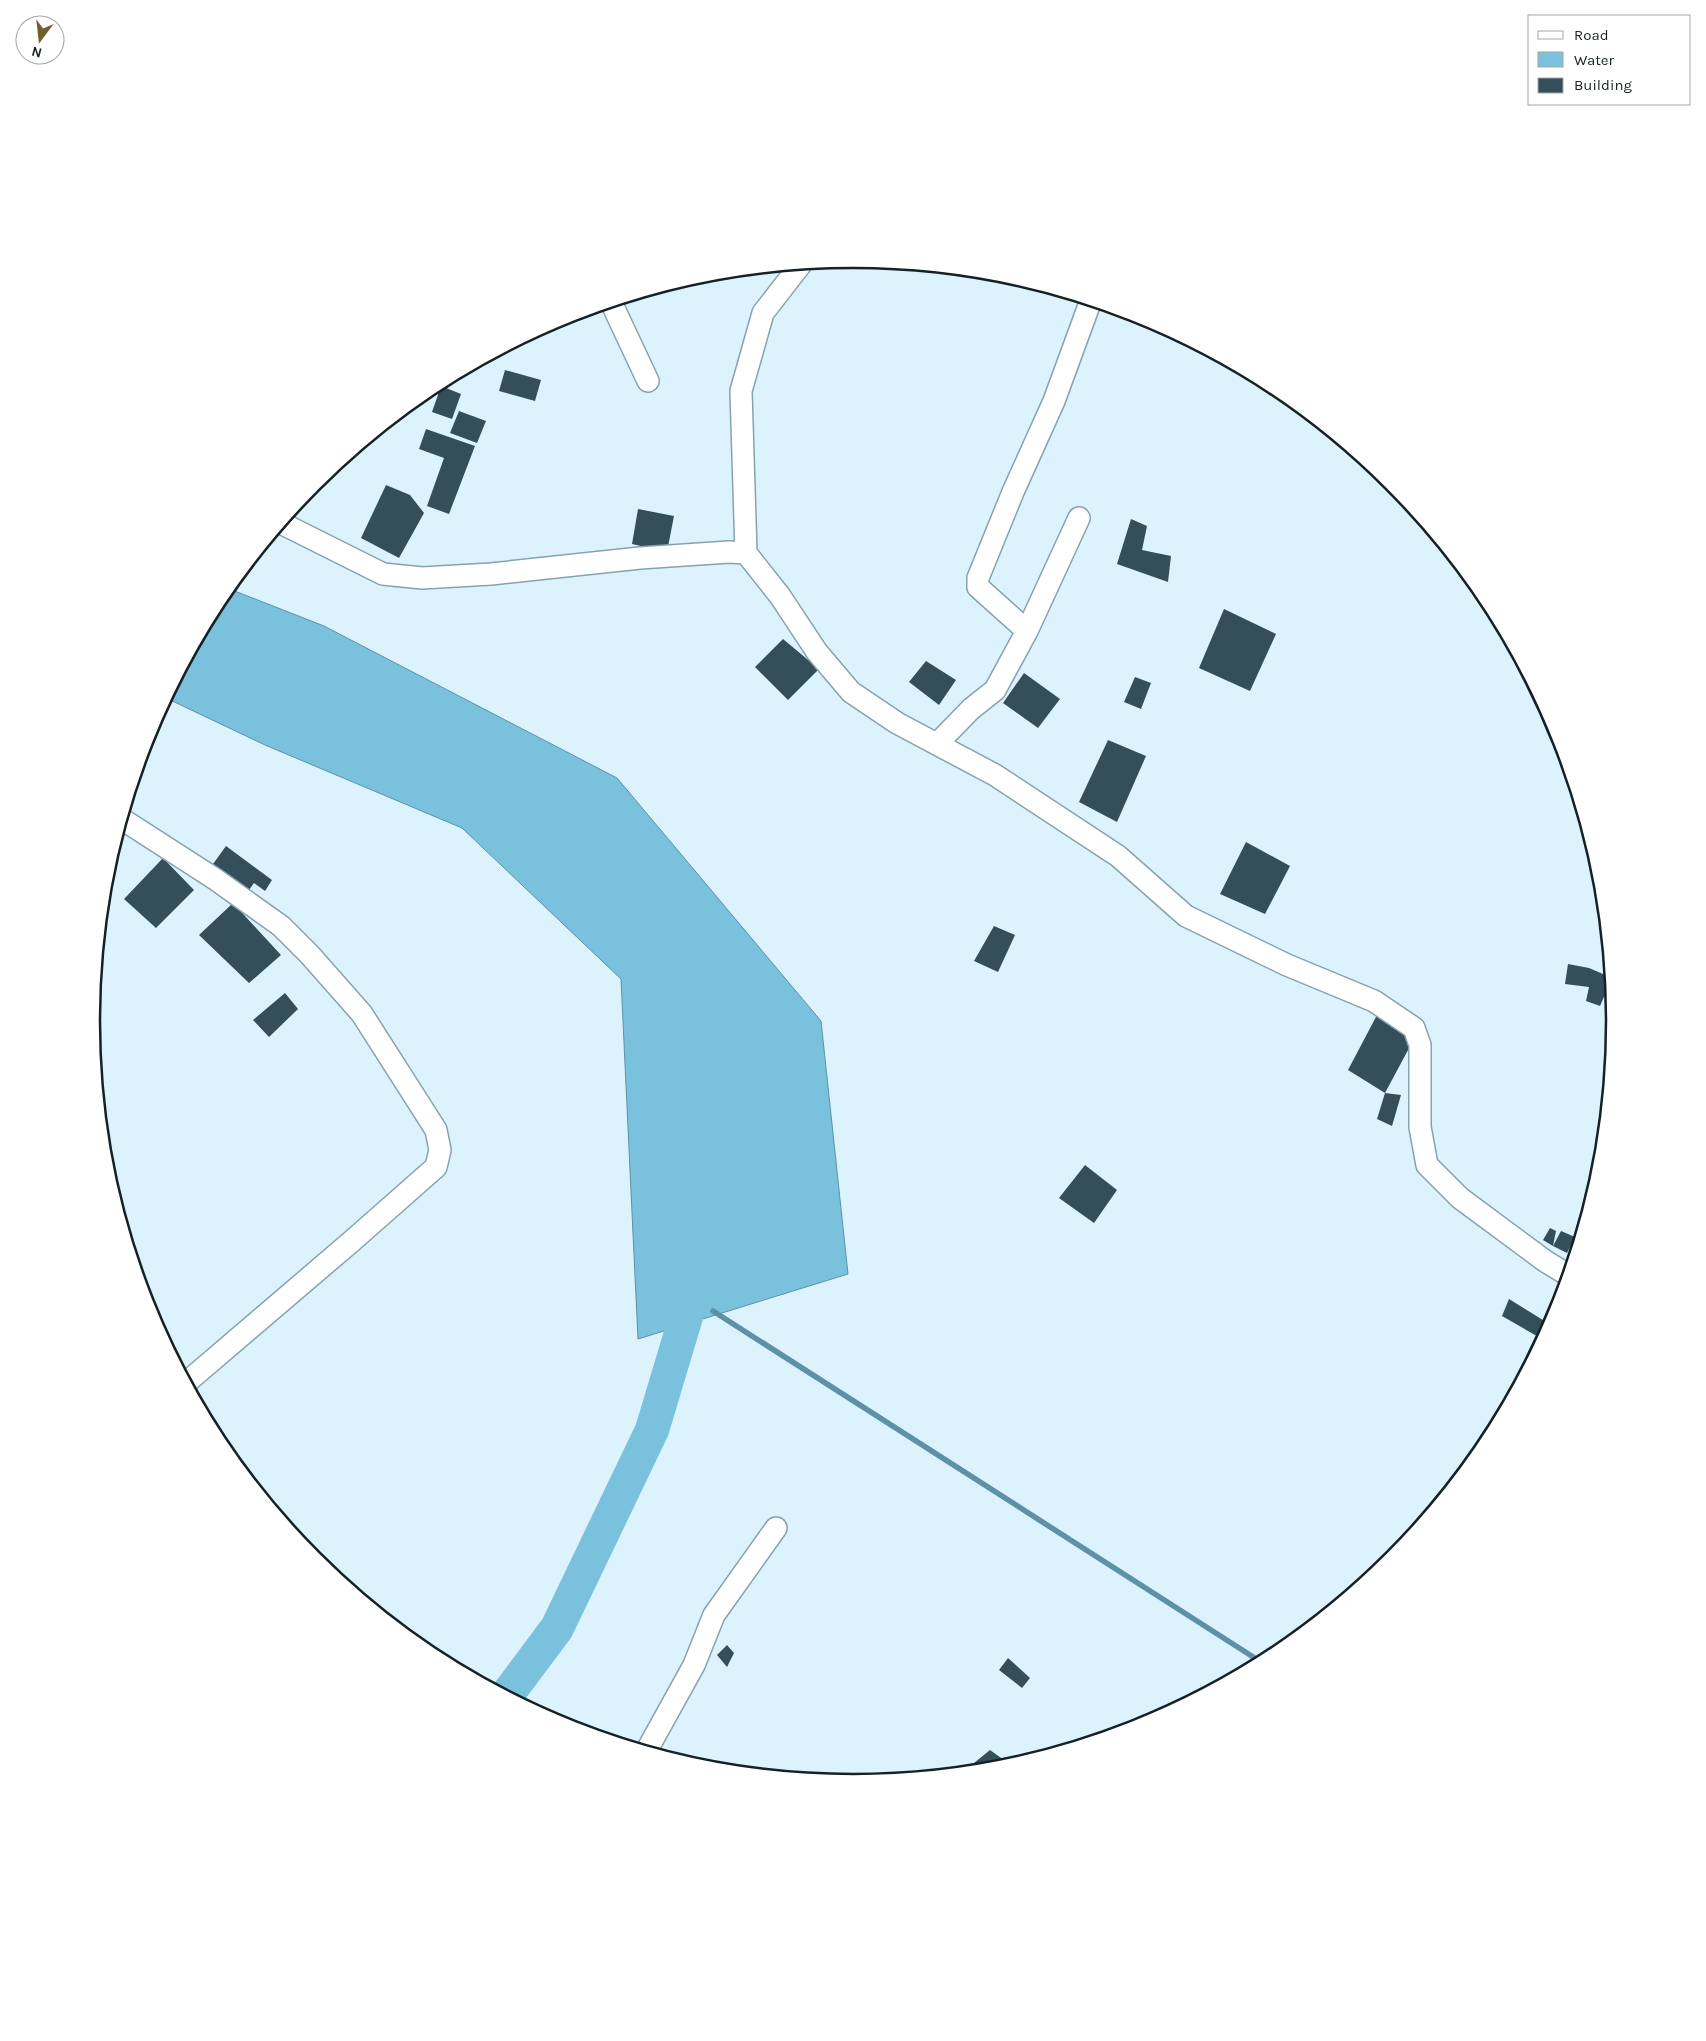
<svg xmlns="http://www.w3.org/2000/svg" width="1706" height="2041" font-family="Karla,sans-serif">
	<rect width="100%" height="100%" fill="#dcf3fe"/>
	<!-- water -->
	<path fill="#7ac1de" stroke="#5c91a7" d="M227,588l97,38 293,152 204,243 27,253 -210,65 -17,-360 -159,-151 -197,-83 -99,-47 54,-101z"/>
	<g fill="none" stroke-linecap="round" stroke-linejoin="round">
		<!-- stream -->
		<path stroke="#5c91a7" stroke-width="5.5" d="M713,1311l548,351"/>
		<!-- river -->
		<path stroke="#7ac1de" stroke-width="34" d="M507,1695l50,-67 95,-198 45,-150"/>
	</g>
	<!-- building -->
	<path fill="#354f5a" d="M505,370l36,10 -6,21 -36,-10z
		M441,386l20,8 -9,25 -20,-7z
		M459,411l27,10 -9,22 -27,-10z
		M426,429l49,17 -26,68 -22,-8 17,-48 -25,-9z
		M386,485l24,10 14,18 -25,45 -38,-20z
		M638,509l36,7 -7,36 -35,-8z
		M1131,519l16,7 -5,24 29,6 -3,26 -51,-18z
		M1224,609l52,25 -26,57 -51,-23z
		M783,639l36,30 -31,31 -33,-33z
		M926,661l30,19 -17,25 -30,-23z
		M1024,673l36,26 -22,29 -35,-25z
		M1135,677l16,6 -10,26 -17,-7z
		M1108,740l38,16 -29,66 -38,-20z
		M1246,842l44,24 -25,48 -45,-20z
		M226,846l46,34 -7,11 -11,-8 -5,7 -36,-26z
		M163,858l31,32 -38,38 -32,-29z
		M233,903l48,52 -32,28 -50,-48z
		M994,926l21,9 -17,37 -24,-11z
		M1568,964l21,4 21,9 1,4 -11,25 -14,-5 3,-14 -24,-3z
		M285,993l13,16 -29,28 -16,-17z
		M1377,1015l38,22 -30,56 -37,-23z
		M1385,1093l16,2 -9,31 -15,-7z
		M1085,1165l32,25 -23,33 -35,-25z
		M1550,1228l6,3 -3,15 8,-15 14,6 -8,16 -14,-7 -10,-6z
		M1509,1299l37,23 7,-13 4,2 -15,28 -40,-23z
		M727,1645l7,8 -7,14 -10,-12z
		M1008,1658l22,20 -8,10 -23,-18z
		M990,1750l21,15 -27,4 -10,-6z"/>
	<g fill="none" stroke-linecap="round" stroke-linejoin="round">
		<!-- street casing -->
		<g stroke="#86a2ae" stroke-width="24">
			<path id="street" d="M611,302l37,79
				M281,523l102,51 39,4 69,-4 149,-16 89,-6 17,1 34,43 37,56 34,40 46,31 98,52 123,81 68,60 101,49 87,36 40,27 6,17v82l7,38 33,33 85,63 23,14
				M746,553l-5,-162 22,-78 38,-49
				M1027,631l-49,-44v-9l35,-86 41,-91 37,-101
				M937,744l34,-35 24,-19 32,-59 52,-113
				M122,819l93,60 66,47 29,29 52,59 74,116 4,20 -4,17 -84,74 -165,141
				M647,1750l47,-85 20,-50 62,-87"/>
		</g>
		<!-- street -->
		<use href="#street" stroke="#fff" stroke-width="21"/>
	</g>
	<!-- crop -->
	<path d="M0 0H1706V2041H0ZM100 1021a753 753 0 1 1 1506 0a753 753 0 1 1-1506 0Z" fill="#fff" fill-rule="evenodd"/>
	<path fill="none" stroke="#162126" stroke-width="2.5" d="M100 1021a753 753 0 1 1 1506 0a753 753 0 1 1-1506 0Z"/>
	<!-- legend -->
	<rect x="1528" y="15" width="162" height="90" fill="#ffffff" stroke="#a2a6a8"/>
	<rect x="1538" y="31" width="25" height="8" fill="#ffffff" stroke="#a2a6a8"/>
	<text x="1574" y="40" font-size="15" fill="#162126">Road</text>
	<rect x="1538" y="52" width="25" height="15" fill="#7ac1de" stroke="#a2a6a8"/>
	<text x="1574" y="65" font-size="15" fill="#162126">Water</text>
	<rect x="1538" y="78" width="25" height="15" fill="#354f5a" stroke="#a2a6a8"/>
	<text x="1574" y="90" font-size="15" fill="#162126">Building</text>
	<!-- north arrow -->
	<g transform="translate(40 40) rotate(195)"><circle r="24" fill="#ffffff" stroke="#a2a6a8"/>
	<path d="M0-4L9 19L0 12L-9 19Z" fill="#735e2d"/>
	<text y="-8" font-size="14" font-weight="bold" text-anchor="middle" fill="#162126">N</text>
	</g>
</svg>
